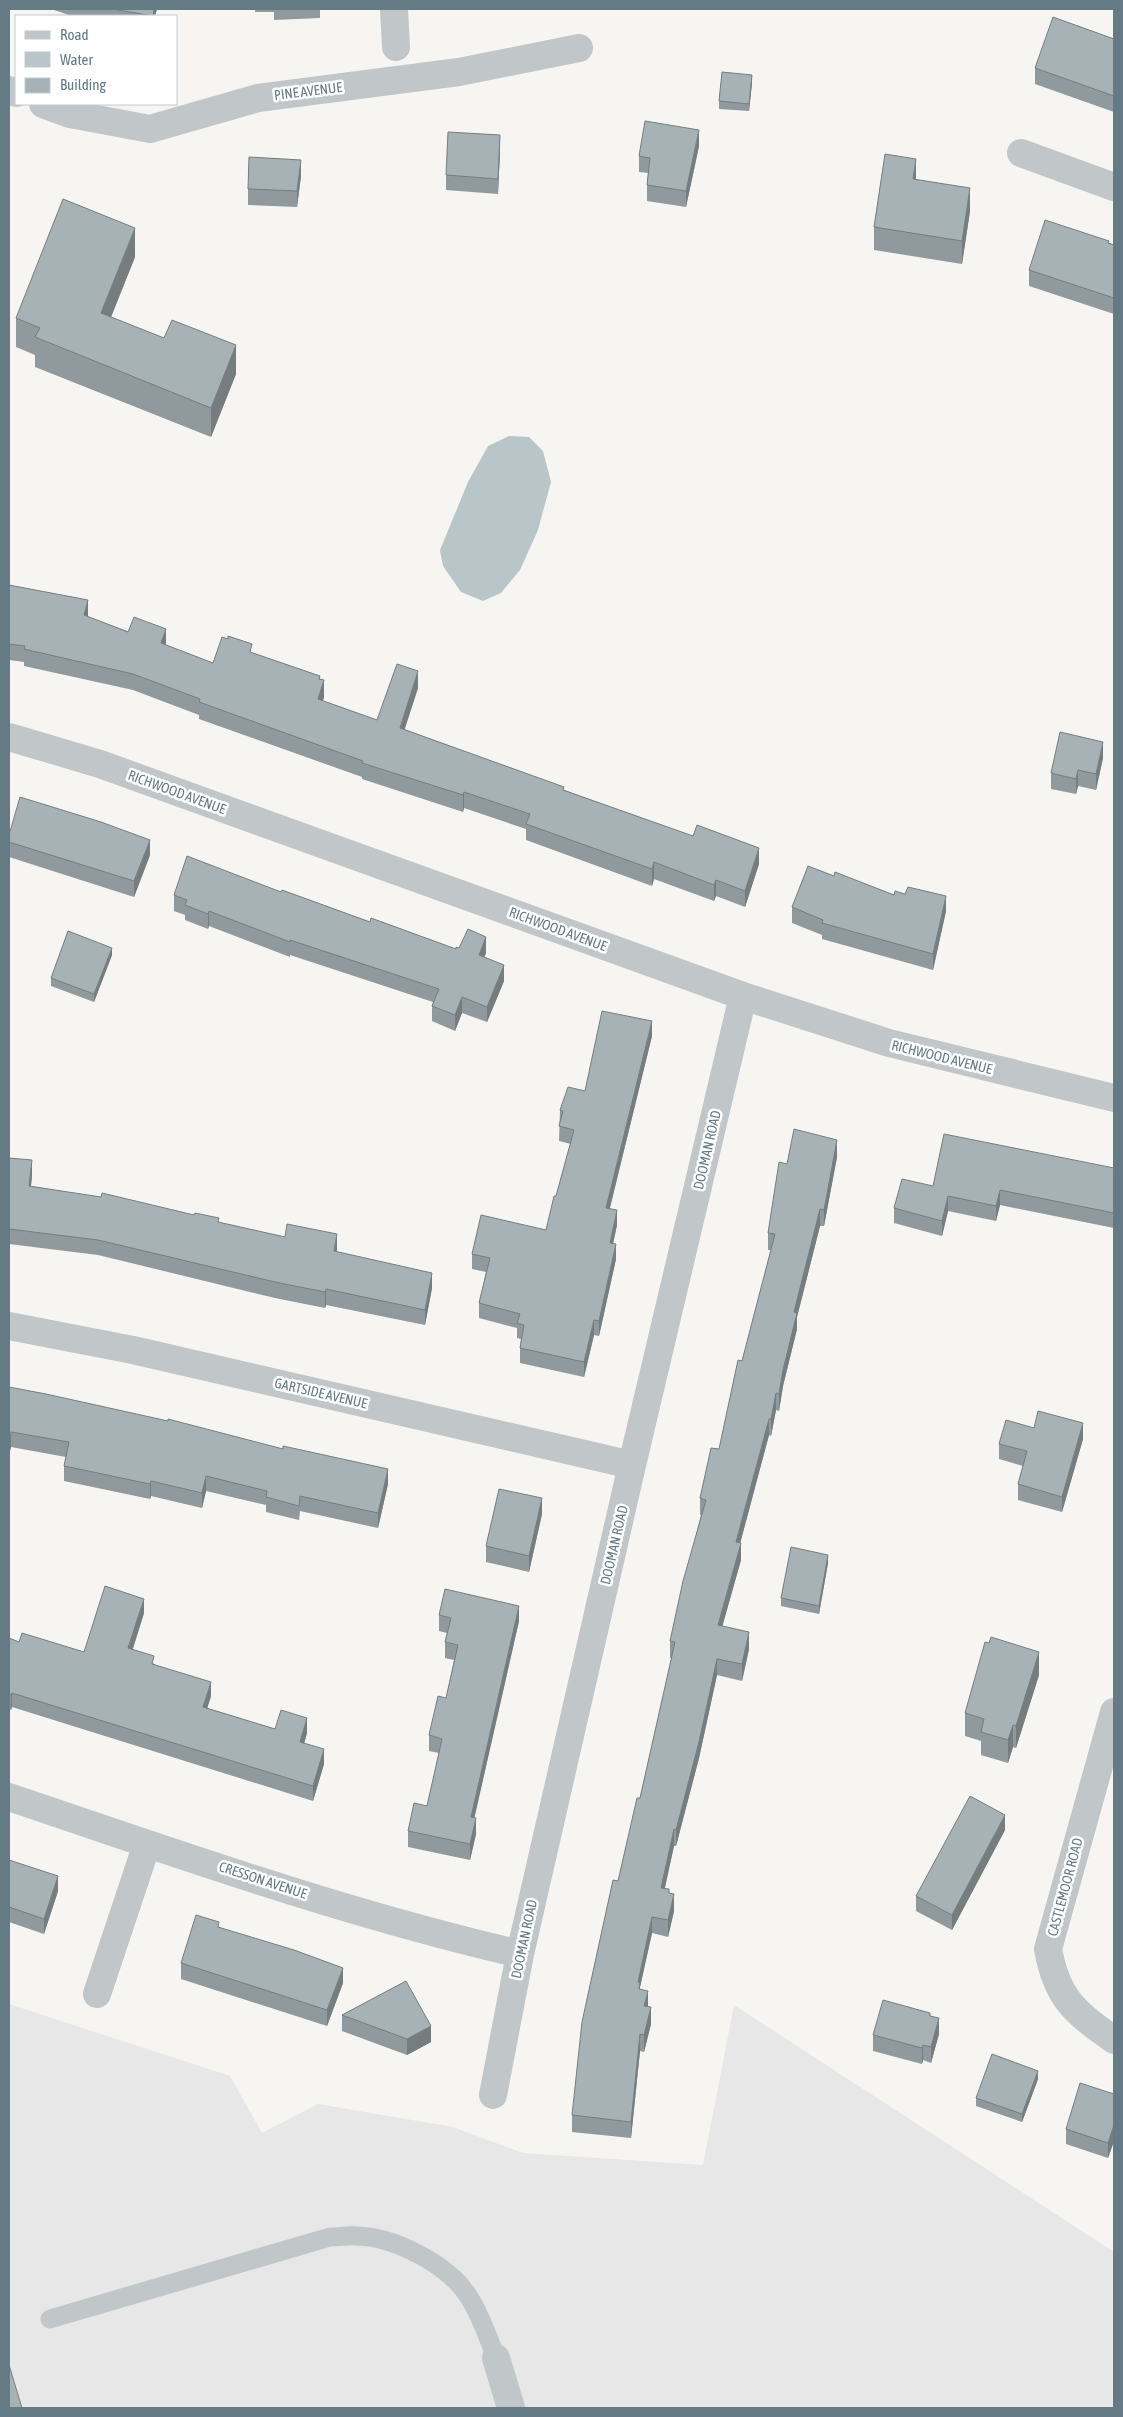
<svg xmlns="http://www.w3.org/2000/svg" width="1123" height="2417" font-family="'Asap Condensed',sans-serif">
	<rect width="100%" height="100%" fill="#f6f5f2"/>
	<!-- built -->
	<path fill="#e6e7e6" d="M9,2004l221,72 32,57 56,-29 135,23 70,26 180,12 31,-160 380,247v156h-1105z"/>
	<!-- water -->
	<path fill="#b8c6c9" d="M509,436l20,1 14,14 8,31 -13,48 -18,40 -19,23 -18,8 -22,-9 -18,-26 -3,-16 28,-68 20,-36z"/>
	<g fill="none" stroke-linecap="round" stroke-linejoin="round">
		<!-- service -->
		<path stroke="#c1c6c8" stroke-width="19" d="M50,2319l280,-82c9,0 18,-2 27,-1 38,1 92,29 112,61 12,19 19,40 27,61"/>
		<!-- minor -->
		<path stroke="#c1c6c8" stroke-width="28" d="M394,9l2,38
			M9,90l7,3
			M43,104l27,10 80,15 108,-31 201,-26 120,-24
			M1021,153l93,34
			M9,737l91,27 643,232 146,47 225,55
			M9,1326l124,24 499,115
			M1114,1712l-66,237c9,50 27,63 66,91
			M9,1797c168,57 338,117 511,157
			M97,1994l50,-150
			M493,2095l27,-141 112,-489 111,-469
			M496,2358l15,50"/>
	</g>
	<!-- wall -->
	<path fill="#90999d" d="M51,9h106l-2,7h-83z
		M255,9h65v9l-46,2v-8h-19z
		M1114,39v73l-79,-28v-16z
		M752,83l-3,28 -30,-2v-8z
		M699,146l-13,61 -39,-6v-16l1,-12 -9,-1v-16z
		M500,151l-2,43 -52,-4v-15z
		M301,176l-4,31 -49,-2v-16z
		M970,211l-8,53 -88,-14v-23z
		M1109,243l5,2v69l-85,-28v-16z
		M135,257l-24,60 125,57 -25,63 -176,-70v-12l-19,-8v-29z
		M9,585l79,32 78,28 47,18 39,-10 68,26 4,18 -1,4 54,19 41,-32 -14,41 355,135 -14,43 -29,-11 -2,5 -60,-22 -2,7 -126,-46v-11l-62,-21 -1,4 -101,-33v-2l-163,-58v-4l-66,-25 -109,-24v-4l-15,-2z
		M1103,758l-7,32 -18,-4 -2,8 -25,-5v-16z
		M9,835l141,20 -16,42 -125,-40z
		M834,876l112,35 -13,59 -111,-31v-4l-30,-12v-16z
		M281,892l89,30 86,27 3,-1 27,5 -2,4 20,24 -17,41 -25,-9 -7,18 -23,-10v-15l1,-4 -143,-47v2l-81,-31 -1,3 -23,-9v-5l-11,-4v-16z
		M112,955l-18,47 -43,-16v-8z
		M652,1036l-42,172 7,17 -4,18 3,16 -17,77 -5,-1 -10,42 -64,-14v-15l1,-9 -4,-1v-10l-38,-10v-15l7,-31 -14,-3v-15l74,-24 25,-86 -12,-3 1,-31 25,-19z
		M837,1157l-13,69h-4l-23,91v12l-14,57 -4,25 -3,-1 -5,26 -2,-1 -29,108 1,17 -19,66 27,23 -7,32 -25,-6 -18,83 -23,88h-2l-9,42 4,5 5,18 -6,26 -16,-4 -12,54v2l8,17 3,18 -7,28 -4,-1 -9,87 -59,-6v-17l46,-234 22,-83 32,-140h-2v-17l31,-126h-1v-17l19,-49 52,-199h-3v-17l19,-69z
		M9,1158l23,18 -1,10 188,36 118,28v2l95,36 -7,37 -99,-20 -1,3 -50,-10 -177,-43 -89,-11z
		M1114,1168v60l-114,-23 -4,16 -48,-10 -6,25 -48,-13v-15l39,-22z
		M9,1387l379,97 -10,44 -78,-17 -1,9 -33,-8v-7l-60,-14 -4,17 -51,-12 -1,3 -86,-18v-15l2,-9 -55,-10 -1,4 -1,-1z
		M1034,1428l49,11 -21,73 -44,-12v-16l5,-18 -24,-7v-15z
		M542,1514l-13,58 -43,-10v-16z
		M828,1563l-9,51 -38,-8v-8z
		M144,1613l-11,36 21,15 57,32 -4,12 68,21 32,4 -3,11 20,20 -11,37 -301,-94 -1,3 -2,-1v-71l10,4 65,10z
		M439,1615l80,6 -45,197 2,16 -6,26 -62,-13v-16l19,-25 12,-53 -10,-2v-16l17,-37 8,-38 -9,-2v-16l2,-9 -8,-2z
		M1039,1675l-23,73 -3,-1 -5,16 -27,-8v-14l-16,-5v-23z
		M1005,1830l-53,100 -36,-19v-15z
		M9,1860l49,31 -14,43 -35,-12z
		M219,1927l124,56 -16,43 -146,-47v-16z
		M342,2015l89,27 -24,13 -65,-24z
		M930,2016l9,18 -8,29 -8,-3 -1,4 -49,-13v-16z
		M1038,2079l-16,43 -46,-16v-8z
		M1114,2094v47l-6,17 -42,-14v-15z"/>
	<!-- shaded-wall -->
	<path fill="#757d7f" d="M154,9h3l-2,7h-2z
		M752,75v8l-3,28v-7z
		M699,130v16l-13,61v-16z
		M500,135v16l-2,43v-15z
		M916,159v23l-3,-3z
		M301,160v16l-4,31v-16z
		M970,188v23l-8,53v-23z
		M135,228v29l-34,85v-29z
		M236,345v29l-25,63v-29z
		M88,600v17l-4,-2z
		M166,629v16l-5,-2z
		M418,671v17l-18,56v-16z
		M324,680v17l-6,18v-16z
		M1103,742v16l-7,32v-16z
		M1078,770v16l-2,8v-15z
		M464,792v16l-1,4v-17z
		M150,840v15l-16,42v-16z
		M759,848v16l-14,43v-16z
		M654,862v17l-2,7v-17z
		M716,880v16l-2,5v-16z
		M946,896v15l-13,59v-16z
		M209,911v15l-1,3v-15z
		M486,937v16l-7,18v-16z
		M112,948v7l-18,47v-8z
		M504,965v16l-17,41v-15z
		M462,997v16l-7,18v-16z
		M652,1021v15l-46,187v-15z
		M837,1140v17l-13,69v-16z
		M32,1160v16l-3,26v-16z
		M1000,1190v15l-4,16v-15z
		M948,1196v15l-6,25v-15z
		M820,1209v17l-23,91v12l-14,57 -4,25v-17l4,-24 11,-58z
		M617,1210v15l-7,33v-15z
		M337,1234v16l-3,17v-16z
		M616,1244v15l-17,77v-15z
		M432,1273v15l-7,37v-15z
		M326,1289v16l-1,3v-16z
		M594,1320v15l-10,42v-15z
		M776,1393v17l-5,26v-17z
		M769,1419v16l-33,124v-17z
		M1083,1423v16l-21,73v-15z
		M11,1432v15l-1,4v-15z
		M388,1469v15l-10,44v-15z
		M206,1476v15l-4,17v-15z
		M151,1481v15l-1,3v-15z
		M542,1498v16l-13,58v-16z
		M741,1543v17l-23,82v-17z
		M828,1555v8l-9,51v-8z
		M144,1599v14l-16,50v-15z
		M519,1606v15l-48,212v-16z
		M749,1632v17l-7,32v-17z
		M1039,1652v23l-23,73v-22z
		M717,1659v16l-18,83 -23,88v-16z
		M211,1682v14l-8,26v-15z
		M12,1693v14l-1,3v-15z
		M307,1718v15l-7,24v-15z
		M1013,1725v22l-5,16v-23z
		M324,1749v15l-11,37v-15z
		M1005,1815v15l-53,100v-15z
		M476,1818v16l-6,26v-16z
		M674,1829v17l-13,58v-16z
		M58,1876v15l-14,43v-15z
		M674,1894v17l-6,26v-17z
		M652,1917v16l-12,54v12l-2,-17z
		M343,1968v15l-16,43v-16z
		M648,1991v16l-4,-1z
		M651,2007v17l-7,28v-17z
		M939,2018v16l-8,29v-16z
		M431,2026v16l-24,13v-16z
		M640,2034v17l-9,87v-16z
		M923,2045v15l-1,4v-16z
		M1038,2071v8l-16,43v-8z
		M1114,2125v16l-6,17v-15z"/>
	<!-- building -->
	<path fill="#a7b2b6" stroke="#757d7f" d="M113,9h41l-1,7z
		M1053,17l61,22v57l-79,-28z
		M722,72l30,3 -3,29 -30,-3z
		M645,121l54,9 -13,61 -39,-6 3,-27 -11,-2z
		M448,132l52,3 -2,44 -52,-4z
		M885,154l31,5 -3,20 57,9 -8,53 -88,-14z
		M249,157l52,3 -4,31 -49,-2z
		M63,199l72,29 -34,85 63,25 8,-18 64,25 -25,63 -176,-71 5,-9 -24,-10z
		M1045,220l64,21 -1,2 6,2v53l-85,-28z
		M9,585l79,15 -4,15 44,17 6,-15 32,12 -5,14 52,20 9,-26 6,2v-3l24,8 -2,8 70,24 -1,3 5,1 -6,19 59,21 20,-56 21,7 -18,57 164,59 -1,3 130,46 4,-11 62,23 -14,43 -29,-11 -2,5 -60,-23 -2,7 -126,-45 4,-10 -66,-22 -1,3 -101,-32 1,-2 -164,-59 1,-3 -67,-25 -109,-25 1,-3 -16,-2z
		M1060,732l43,10 -7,32 -18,-4 -2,9 -25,-6z
		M20,797l81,25 49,18 -16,41 -125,-39v-7z
		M187,856l94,36 1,-2 88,32 1,-4 85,31v-2l3,1 9,-19 18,8 -7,18 25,10 -17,42 -25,-10 -7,18 -23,-9 7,-17 -149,-49v2l-81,-31 -1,3 -23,-9 2,-5 -13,-5z
		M808,866l26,10 1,-4 59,23 1,-4 10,3 3,-7 38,9 -13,58 -111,-31 1,-3 -31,-13z
		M68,931l44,17 -18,46 -43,-16z
		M602,1011l50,10 -46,187 11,2 -7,33 6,1 -17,77 -5,-1 -10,42 -64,-14 4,-23 -7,-2 3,-9 -41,-11 11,-45 -18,-4 9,-39 65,15 8,-34h2l18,-66 -15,-4 4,-15 -3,-1 8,-23 17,4z
		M794,1129l43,11 -13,70 -4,-1 -26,103 3,1 -14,57 -4,24 -3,-1 -5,26h-2l-33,123 5,1 -23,82 31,7 -7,32 -25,-5 -18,83 -23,88 -2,-1 -13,59 8,1v4l5,1 -6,26 -16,-3 -14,65 2,1 -1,6 9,2 -4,15 7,1 -7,28 -4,-1 -9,88 -59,-7 10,-93 31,-142 5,1 19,-83h3l35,-156 -5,-1 13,-60 23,-81 -6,-2 11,-50 8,1 19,-89 4,1 33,-127 -7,-1 11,-71 8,2z
		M944,1134l170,34v45l-114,-23 -4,16 -48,-10 -6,25 -48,-13 8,-29 31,7z
		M9,1158l23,2 -3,26 72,11 1,-4 92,22 1,-2 24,5 -1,4 67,15 2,-13 50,10 -3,17 98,22 -7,37 -99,-21 -1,3 -50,-10 -177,-42 -89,-11z
		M9,1387l37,7 122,27v-2l115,30v-3l105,23 -10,44 -78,-17 -1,10 -33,-9 1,-6 -61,-15 -4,17 -51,-12 -1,3 -86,-18 5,-24 -58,-10 -1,4 -1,-1z
		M1038,1411l45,12 -21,74 -44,-13 9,-33 -28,-7 7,-24 28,8z
		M499,1489l43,9 -13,58 -43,-10z
		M791,1547l37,8 -9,51 -38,-8z
		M105,1586l39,13 -16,49 26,8 -2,8 59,18 -8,25 72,22 6,-19 26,8 -7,24 24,7 -11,37 -301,-93 -1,2 -2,-1v-56l10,4 3,-9 62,19z
		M445,1589l74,17 -48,211 5,1 -6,26 -62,-13 6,-28 13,3 15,-67 -13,-4 9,-39 8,2 12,-53 -13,-3 6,-24 -12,-3z
		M991,1637l48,15 -23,74 -3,-1 -5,15 -27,-8 3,-13 -19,-6 20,-71 4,1z
		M970,1796l35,19 -53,100 -36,-19z
		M9,1860l49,16 -14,43 -35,-12z
		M196,1915l23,7 -1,5 76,23 49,18 -16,42 -146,-47z
		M406,1981l25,45 -24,13 -65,-24z
		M883,2000l47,13v3l9,2 -8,29 -8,-2 -1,3 -49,-13z
		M992,2054l46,17 -16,43 -46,-16z
		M1080,2083l34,11v31l-6,18 -42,-14z
		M9,2365l13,43h-13z"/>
	<g text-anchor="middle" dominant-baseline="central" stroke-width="5" stroke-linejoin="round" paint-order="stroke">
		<!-- street labels -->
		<g font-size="14" fill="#647a84" stroke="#fff">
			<text transform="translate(308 91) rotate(-7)">PINE AVENUE</text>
			<text transform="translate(177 792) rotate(20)">RICHWOOD AVENUE</text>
			<text transform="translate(558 929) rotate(20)">RICHWOOD AVENUE</text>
			<text transform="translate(942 1057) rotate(14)">RICHWOOD AVENUE</text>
			<text transform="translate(707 1150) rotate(-77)">DOOMAN ROAD</text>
			<text transform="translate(321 1393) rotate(13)">GARTSIDE AVENUE</text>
			<text transform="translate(614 1545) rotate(-77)">DOOMAN ROAD</text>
			<text transform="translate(263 1880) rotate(18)">CRESSON AVENUE</text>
			<text transform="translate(1065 1887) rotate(-75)">CASTLEMOOR ROAD</text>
			<text transform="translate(524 1939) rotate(-78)">DOOMAN ROAD</text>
		</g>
	</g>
	<!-- border -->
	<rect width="1123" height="2417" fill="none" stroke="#647a84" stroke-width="20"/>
	<!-- legend -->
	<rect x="15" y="15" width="162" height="90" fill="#ffffff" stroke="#c1cace"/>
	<rect x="25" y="31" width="25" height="8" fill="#c1c6c8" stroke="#c1cace"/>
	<text x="60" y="40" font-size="15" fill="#647a84">Road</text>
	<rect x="25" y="52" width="25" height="15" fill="#b8c6c9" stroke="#c1cace"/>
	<text x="60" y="65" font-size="15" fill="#647a84">Water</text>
	<rect x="25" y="78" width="25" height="15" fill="#a7b2b6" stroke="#c1cace"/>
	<text x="60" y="90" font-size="15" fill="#647a84">Building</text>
</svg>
